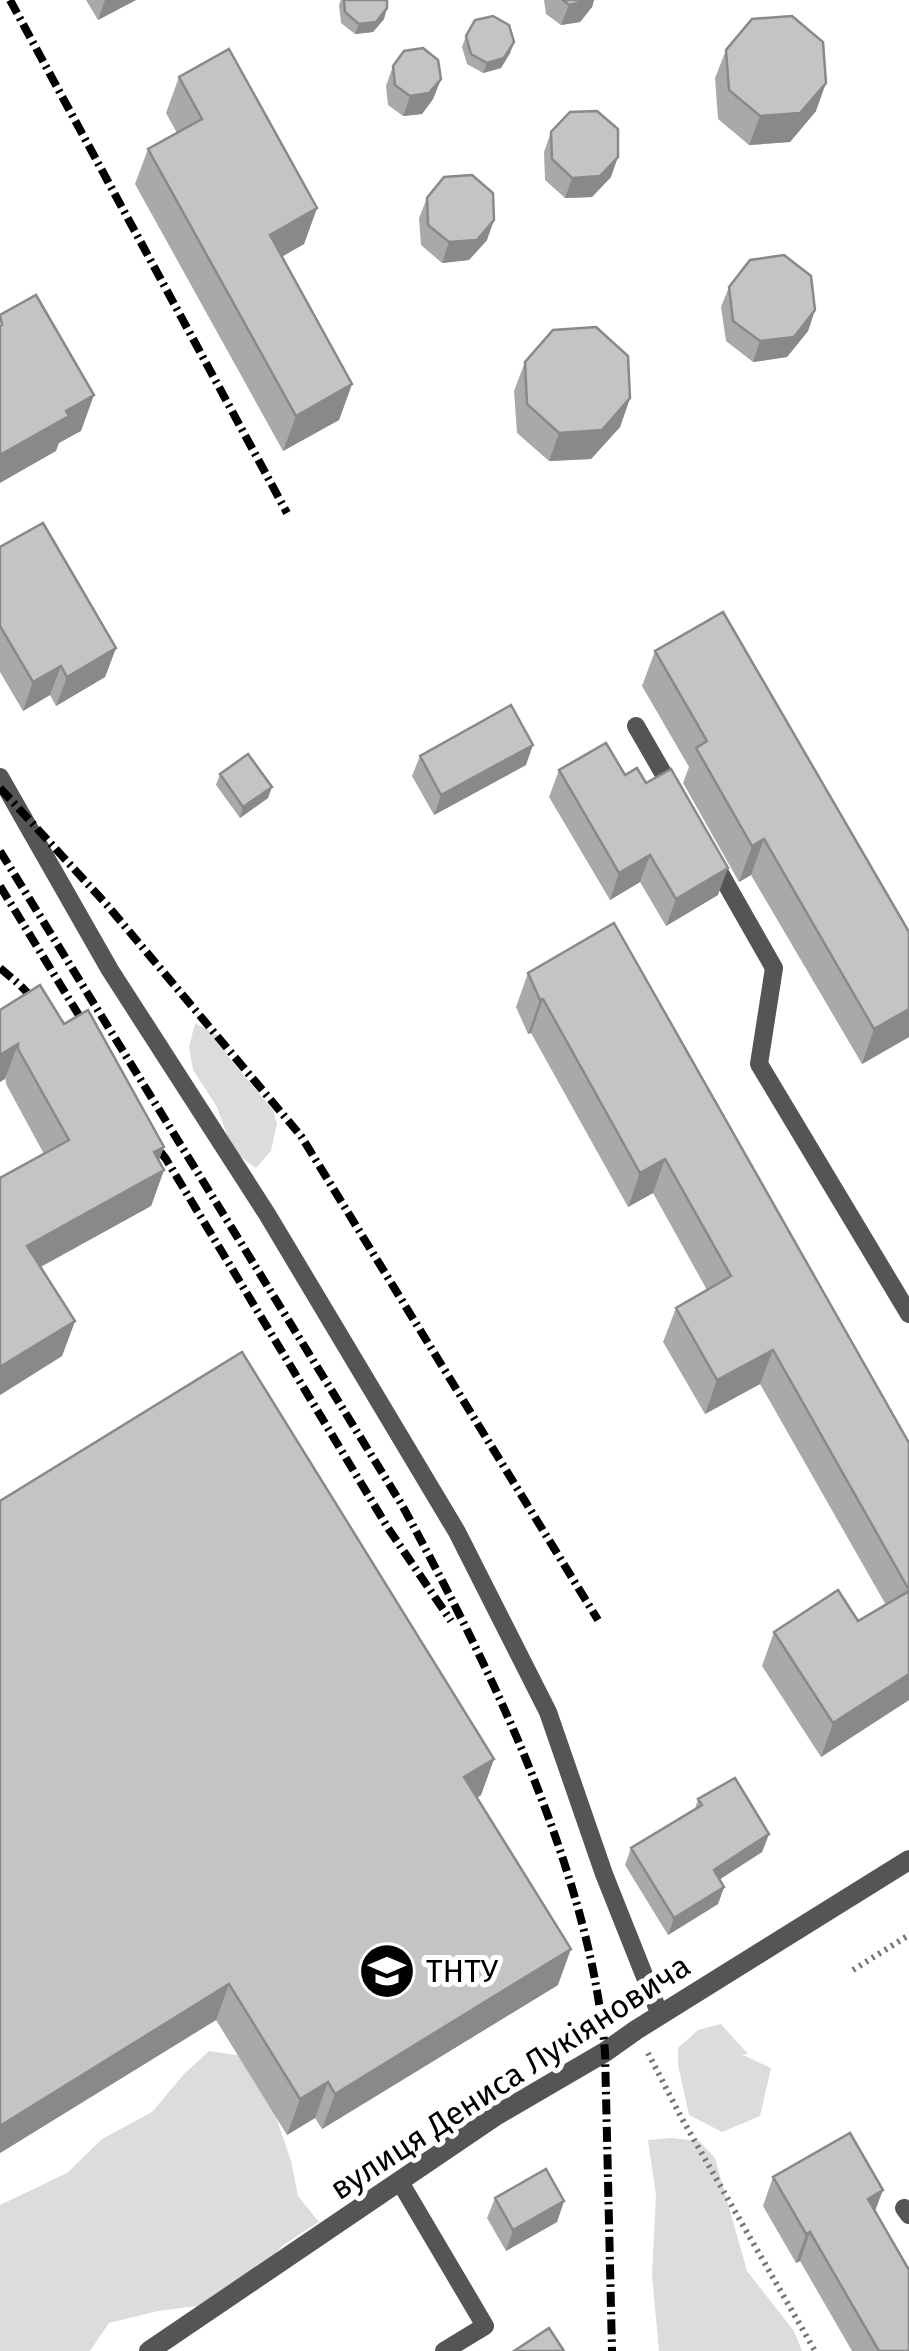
<svg xmlns="http://www.w3.org/2000/svg" width="909" height="2351" font-family="'Fira Sans',sans-serif">
	<rect width="100%" height="100%" fill="#fff"/>
	<!-- green -->
	<path fill="#dcdcdc" d="M195,1023l24,13 8,19 46,55 4,14 -6,27 -15,17 -23,-17 -16,-44 -24,-37 -4,-23z
		M721,2024l27,30h-7l30,14 -11,48 -38,16 -33,-17 -11,-50v-17l20,-18z
		M209,2051l47,7 35,103 7,35 21,26 -36,23 -48,52 -30,8 -47,6 -49,12 -19,28h-90v-146l67,-32 35,-34 50,-27 32,-38z
		M671,2138l28,3 16,17 32,113 47,60 8,20h-143l-7,-76 4,-80 -8,-55z"/>
	<g fill="none" stroke-linecap="round" stroke-linejoin="round">
		<!-- path -->
		<path stroke="#777" stroke-width="6" stroke-dasharray="2.5 5" stroke-linecap="butt" d="M853,1970l56,-35
			M648,2053l33,64 134,234"/>
		<!-- service -->
		<path stroke="#555" stroke-width="18" d="M636,726l38,66
			M0,777l110,193 157,244 190,318 91,180 56,162 56,141
			M712,859l62,109 -15,96 150,250
			M400,2182l85,144 -41,25
			M904,2208l5,7"/>
		<!-- minor -->
		<path stroke="#555" stroke-width="20" d="M149,2351l348,-236 108,-63 31,-22 273,-170"/>
		<!-- rail -->
		<path stroke="#000" stroke-width="8" stroke-dasharray="15 5 2.5 5" stroke-linecap="butt" d="M10,0l277,513
			M0,788l107,117 194,231 297,484
			M0,851l402,654c55,102 106,202 146,311 28,77 50,154 57,236l7,299
			M0,886l94,154
			M0,968l20,17 25,26
			M144,1130l22,29 222,369 63,93"/>
	</g>
	<!-- wall -->
	<path fill="#a9a9a9" d="M86,0h50l-38,20z
		M341,0h46l-3,19 -11,13 -18,2 -14,-11 -2,-18z
		M544,0h50l-2,7 -12,15 -19,3 -15,-11z
		M466,36l48,6 -4,11 -9,15 -18,5 -16,-9 -5,-17z
		M726,50l90,61 -26,31 -41,3 -31,-26 -3,-41z
		M393,66l48,13 -8,20 -11,15 -19,2 -15,-11 -2,-19z
		M179,77l138,131 -13,36 -22,13 70,127 -13,36 -56,31 -148,-267 13,-35 29,-16 -11,-20z
		M551,132l60,45 -19,20 -27,1 -20,-18 -1,-28z
		M427,198l60,42 -18,20 -27,3 -21,-18 -2,-27z
		M729,287l86,23 -7,21 -21,26 -34,5 -27,-21 -5,-34z
		M525,362l105,36 -10,29 -29,32 -42,2 -32,-28 -3,-42z
		M0,547l116,101 -11,29 -49,29 -6,-11 -27,16 -23,-39z
		M655,651l254,281v105l-47,27 -111,-189 -12,7 -56,-99 6,-16 -47,-81z
		M420,756l106,9 -92,50 -22,-39z
		M559,770l66,5 93,120 -52,31 -26,-44 -30,18 -61,-103z
		M220,774l48,24 -28,20 -24,-33z
		M528,973l381,470v257l-88,57 -59,-91 12,-34 84,-11 28,-16 -126,-221 -55,30 -42,-72 13,-34 31,-18 -54,-97 -25,14 -97,-174 -3,1 -12,-27z
		M0,1010l64,14 100,146 -13,36 -110,61 34,54 -13,35 -62,39 44,-241 -38,-70z
		M0,1501l494,258 -13,36 -4,3 81,187 -236,144 -7,-11 -28,17 -71,-115 -216,133z
		M698,1799l71,35 -7,18 -42,27 4,8 -6,17 -50,31 -43,-70 6,-17 64,-39z
		M773,2177l102,35 34,139h-57l-52,-90 -4,2 -33,-57z
		M495,2198l69,3 -7,21 -51,29 -19,-33z"/>
	<!-- shaded-wall -->
	<path fill="#898989" d="M105,0h31l-38,20z
		M589,0h5l-2,7 -12,15 -19,3 8,-20z
		M387,8l-3,11 -11,13 -18,2 4,-10z
		M514,42l-4,11 -9,15 -18,5 4,-10z
		M441,79l-8,20 -11,15 -19,2 7,-20z
		M826,83l-10,28 -26,31 -41,3 11,-29z
		M618,157l-7,20 -19,20 -27,1 7,-20z
		M317,208l-13,36 -47,26 13,-35z
		M494,220l-7,20 -18,20 -27,3 7,-21z
		M815,310l-7,21 -21,26 -34,5 7,-21z
		M352,384l-13,36 -56,31 13,-35z
		M94,395l-13,36 -22,12 -3,8 -56,32v-28l66,-44z
		M630,398l-10,29 -29,32 -42,2 10,-28z
		M116,648l-11,29 -49,29 11,-29z
		M61,666l-11,29 -27,16 10,-29z
		M533,745l-7,20 -92,50 7,-20z
		M272,787l-4,11 -28,20 3,-11z
		M764,839l-13,36 -12,7 13,-36z
		M650,855l-10,27 -30,18 9,-27z
		M728,868l-10,27 -52,31 10,-27z
		M543,999l-12,34 -3,1 12,-34z
		M909,1009v28l-47,27 12,-35z
		M18,1044l-13,35 -5,3v-27z
		M164,1147l-11,29 11,-6 -13,36 -137,75 13,-35 127,-94z
		M665,1159l-12,34 -25,14 12,-34z
		M75,1321l-13,35 -62,39v-28z
		M773,1350l-13,34 -55,30 12,-34z
		M909,1674v26l-88,57 12,-34z
		M494,1759l-13,36 -29,18 12,-36z
		M769,1834l-7,18 -54,35 6,-17z
		M724,1887l-6,17 -50,31 6,-17z
		M571,1949l-13,36 -236,144 13,-35z
		M229,1984l-13,36 -216,133v-27z
		M328,2082l-13,36 -28,17 13,-36z
		M883,2190l-11,29 -4,-20z
		M564,2201l-7,21 -51,29 7,-21z
		M810,2232l-10,29 -4,2 10,-29z"/>
	<!-- building -->
	<path fill="#c4c4c4" stroke="#898989" stroke-width="2.5" d="M344,0h43v8l-11,14 -17,2 -14,-12z
		M563,0h26l-20,5z
		M493,16l16,9 5,17 -10,16 -17,5 -16,-9 -5,-18 9,-16z
		M792,16l31,26 3,41 -26,30 -40,3 -31,-26 -3,-40 26,-31z
		M423,48l15,12 3,19 -12,14 -19,3 -15,-11 -2,-19 11,-15z
		M229,49l88,159 -47,27 82,149 -56,32 -148,-267 54,-30 -23,-42z
		M597,111l21,18v28l-18,19 -28,2 -20,-19 -1,-27 19,-20z
		M472,175l21,18 1,27 -17,20 -28,2 -21,-17 -1,-27 17,-21z
		M784,255l27,21 4,34 -21,27 -34,4 -27,-20 -4,-34 21,-27z
		M36,295l58,100 -28,16 3,5 -69,39v-129l2,-1 -2,-10z
		M596,327l32,29 2,42 -28,32 -43,3 -32,-29 -2,-42 28,-32z
		M43,523l73,125 -49,29 -6,-11 -28,16 -33,-56v-79z
		M723,612l186,320v77l-35,20 -110,-190 -12,7 -56,-98 11,-7 -52,-90z
		M511,705l22,40 -92,50 -21,-39z
		M606,743l19,32 12,-7 9,15 25,-14 57,99 -52,31 -26,-44 -31,18 -60,-103z
		M248,754l24,33 -29,20 -23,-33z
		M614,923l295,520v147l-136,-240 -56,30 -41,-72 55,-32 -66,-117 -25,14 -97,-174 -3,1 -12,-27z
		M40,985l24,39 24,-14 76,137 -10,5 10,18 -137,76 48,75 -75,46v-189l69,-38 -51,-91v-5l-18,11v-45z
		M242,1352l252,407 -30,18 107,172 -236,145 -7,-12 -28,17 -71,-115 -229,142v-625z
		M838,1590l20,31 51,-30v83l-76,49 -59,-91z
		M735,1778l34,56 -55,36 10,17 -50,31 -43,-70 71,-43 -4,-6z
		M850,2133l33,57 -15,9 41,71v81h-30l-69,-119 -4,2 -33,-57z
		M546,2169l18,32 -51,29 -18,-32z
		M549,2328l15,23h-50z"/>
	<!-- icons -->
	<defs>
		<g id="university-disc" transform="scale(2.875)"><circle r="9.5" fill="#000" stroke="#fff"/><path d="M0-5L7-2L0 1L-7-2ZM-4 1L0 2.5L4 1V4Q0 6-4 4Z" fill="#fff"/></g>
	</defs>
	<g fill-rule="evenodd">
		<use href="#university-disc" x="387" y="1971"/>
	</g>
	<g text-anchor="middle" dominant-baseline="central" stroke-width="10" stroke-linejoin="round" paint-order="stroke">
		<!-- poi labels -->
		<g font-size="32" fill="#000" stroke="#fff" text-anchor="start">
			<text x="426" y="1971">ТНТУ</text>
		</g>
		<!-- street labels -->
		<g font-size="32" fill="#000" stroke="#fff">
			<text transform="translate(510 2077) rotate(-33)">вулиця Дениса Лукіяновича</text>
		</g>
	</g>
</svg>
